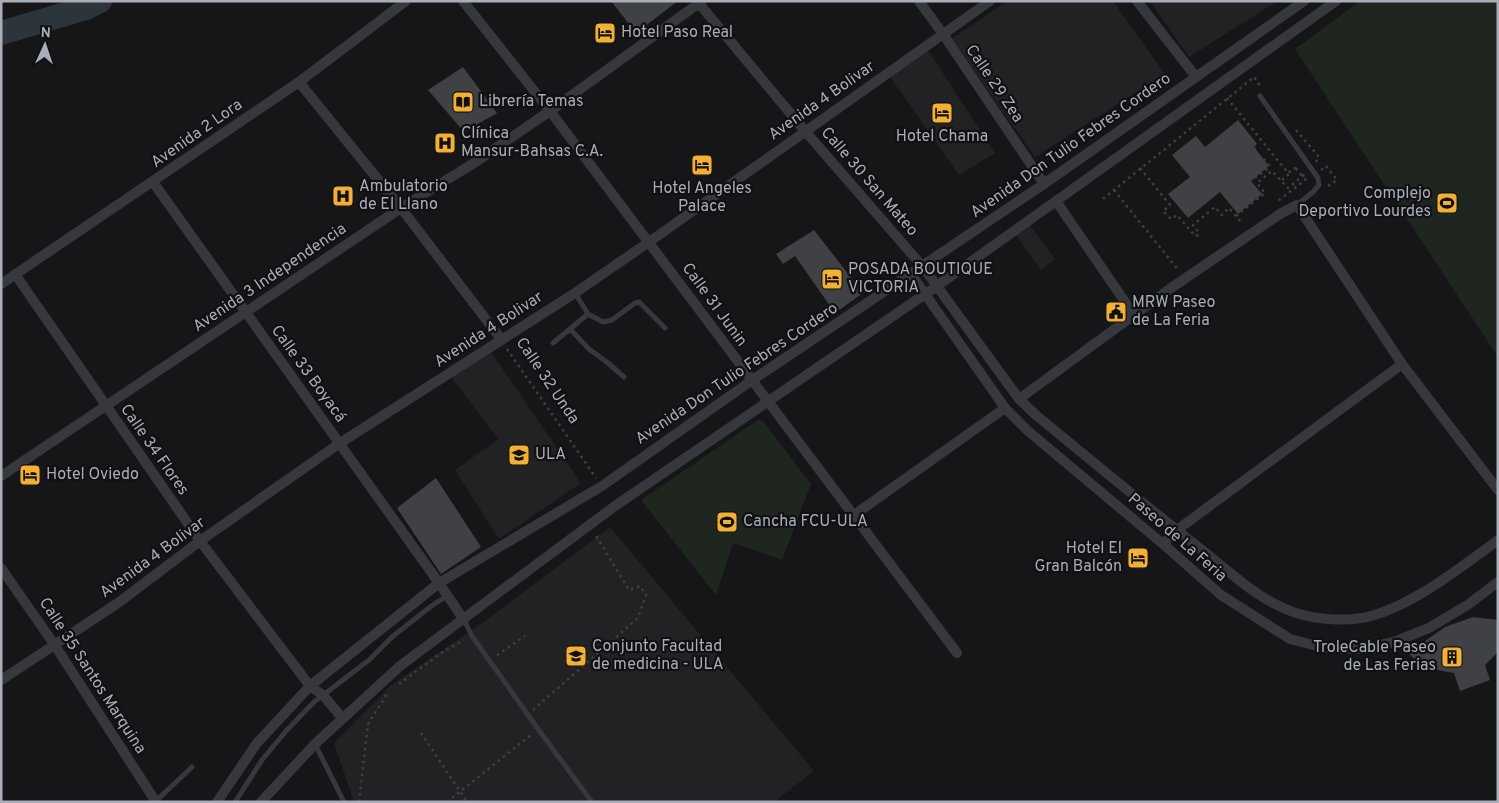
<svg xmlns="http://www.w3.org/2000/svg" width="1499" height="803" font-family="Overpass,sans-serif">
	<rect width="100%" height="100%" fill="#161618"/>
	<!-- built -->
	<path fill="#222225" d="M1007,1h106l52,73 -130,83 -83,-118z
		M1150,1h128l-89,56z
		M926,47l69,106 -36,22 -71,-101z
		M1029,224l26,35 -14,11 -26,-36z
		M487,346l94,137 -82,56 -44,-69 43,-31 -50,-66z
		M610,527l204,244 -40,31h-420l-20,-59 57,-58 87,-59z"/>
	<!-- green -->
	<path fill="#1e261f" d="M1360,1h138v356l-203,-308z
		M758,420l5,1 48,63 -29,76 -49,-17 -17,52 -75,-95z"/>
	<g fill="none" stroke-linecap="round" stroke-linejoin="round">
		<!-- river -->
		<path stroke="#2c353c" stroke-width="24" d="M1,33l85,-25 14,-7"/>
	</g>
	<!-- building -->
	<path fill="#404145" d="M611,1h67l-42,32z
		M463,67l34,46 -33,19 -36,-42z
		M1238,120l19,24 -3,3 15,19 -18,15 11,13 -24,20 -18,-22 -32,26 -20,-24 22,-17 -18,-22 24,-19 9,11z
		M814,230l49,63 -28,20 -40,-57 -12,8 -7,-10z
		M436,478l45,69 -40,27 -44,-66z
		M1473,617l25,3v32l-13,13 5,15 -30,11 -6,-18 -23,-4 1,-5 -15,-3 -9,-8 37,-26z"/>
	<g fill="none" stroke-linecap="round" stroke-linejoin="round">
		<!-- path -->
		<path stroke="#3d3f44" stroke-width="2.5" stroke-dasharray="2.5 4" stroke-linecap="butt" d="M1227,98l61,75 9,-6
			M1296,130l23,27 -3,5
			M1254,147l1,2 -15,14 13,16 16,-11v-3l-6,-7 2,-2
			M1140,168l30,37 -7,6 8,8 6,-4 18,21 3,-1 1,-2 -6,-8 22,-18 7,8 7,-7 13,15
			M1296,168l6,8
			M1321,170l5,-4 11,14 -9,6
			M1282,180l8,-7
			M1114,190l65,81
			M1103,199l151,-122 7,10
			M1316,215l8,-7
			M1236,216l29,-23 -8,-10 15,-12 16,17 16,-13 2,3 -1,2 -27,21
			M507,349l89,129
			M497,655l28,-19
			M399,684l45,-33 20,-11
			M533,710l105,-92 8,-23 -6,-9 -11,4 -34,-56
			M421,733l46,69
			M359,802l9,-78 19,-30
			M447,802l84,-67"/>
		<!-- service -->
		<path stroke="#37383d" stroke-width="5" d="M1260,96l58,82 1,7 -6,7 -16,13
			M575,293l13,21 15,8 9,-2 23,-17 4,-1 26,26
			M570,329l19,20 19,14 16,14
			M553,343l35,-29
			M464,620l8,16 66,93 54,73
			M315,744l29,58
			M156,801l36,-34
			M235,802l27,-42 24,-29 28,-29 55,-42 23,-23 38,-30 18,-12"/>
		<!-- minor -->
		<path stroke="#37383d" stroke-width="10" d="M463,1l87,110 407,542
			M697,1l108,130 118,136 96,132 18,17c55,45 109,90 165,134 29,23 59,52 94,63 22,7 53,9 75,3 44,-12 90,-49 127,-76
			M919,1l24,33 101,150
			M1137,1l59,76
			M299,82l102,126 100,131
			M153,182l286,401 25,37
			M1056,201l78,114
			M15,274l185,267 110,145 13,9 20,24
			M911,274l94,134 23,23 135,113 58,51 69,44 35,9 37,1 32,-7 35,-14 40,-24 29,-22
			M1,284l298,-202 107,-81
			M1019,399l152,-111 109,-74 17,-9 105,159 96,126
			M1,476l400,-268 73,-45 76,-52 152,-110
			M854,515l151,-107
			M1163,544l14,-14 225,-166
			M1,568l53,76 102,158
			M1,680l117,-77 82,-62 140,-98 235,-150 74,-51 341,-241
			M217,802l40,-59 53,-57 129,-103 163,-97 149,-105 293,-197 260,-183
			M261,802l54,-58 85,-78 215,-160 322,-220 399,-285"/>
	</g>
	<!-- icons -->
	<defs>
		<g id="hotel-square" transform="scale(1.125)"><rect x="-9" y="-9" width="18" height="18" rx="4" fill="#f2b134" stroke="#111113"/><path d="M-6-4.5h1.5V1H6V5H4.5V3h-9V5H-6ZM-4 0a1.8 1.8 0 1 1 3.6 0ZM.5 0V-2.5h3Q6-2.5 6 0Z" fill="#111"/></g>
		<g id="library-square" transform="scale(1.125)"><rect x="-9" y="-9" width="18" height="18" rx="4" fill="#f2b134" stroke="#111113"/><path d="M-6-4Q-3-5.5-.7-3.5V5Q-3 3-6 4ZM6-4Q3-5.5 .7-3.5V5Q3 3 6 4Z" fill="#111"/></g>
		<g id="hospital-square" transform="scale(1.125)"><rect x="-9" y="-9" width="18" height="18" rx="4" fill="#f2b134" stroke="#111113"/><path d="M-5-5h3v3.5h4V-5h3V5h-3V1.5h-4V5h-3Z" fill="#111"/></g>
		<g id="stadium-square" transform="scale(1.125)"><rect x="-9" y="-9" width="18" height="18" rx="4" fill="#f2b134" stroke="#111113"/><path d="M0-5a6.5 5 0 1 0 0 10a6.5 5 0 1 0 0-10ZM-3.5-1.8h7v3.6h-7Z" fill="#111"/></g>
		<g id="civic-square" transform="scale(1.125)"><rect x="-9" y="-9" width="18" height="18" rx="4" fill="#f2b134" stroke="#111113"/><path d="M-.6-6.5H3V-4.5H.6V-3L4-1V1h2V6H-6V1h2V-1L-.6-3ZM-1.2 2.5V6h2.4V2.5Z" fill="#111"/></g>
		<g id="university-square" transform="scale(1.125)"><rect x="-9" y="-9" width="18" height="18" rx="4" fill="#f2b134" stroke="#111113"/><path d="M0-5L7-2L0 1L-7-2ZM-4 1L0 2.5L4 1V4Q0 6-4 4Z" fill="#111"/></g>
		<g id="building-square" transform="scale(1.125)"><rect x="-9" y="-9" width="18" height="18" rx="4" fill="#f2b134" stroke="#111113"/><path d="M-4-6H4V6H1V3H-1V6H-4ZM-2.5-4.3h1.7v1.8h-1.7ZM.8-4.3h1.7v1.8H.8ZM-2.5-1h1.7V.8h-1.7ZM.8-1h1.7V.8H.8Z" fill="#111"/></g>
	</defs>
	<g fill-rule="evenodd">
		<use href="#hotel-square" x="605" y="33"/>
		<use href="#library-square" x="463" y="102"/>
		<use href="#hotel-square" x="942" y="113"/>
		<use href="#hospital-square" x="445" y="143"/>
		<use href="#hotel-square" x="702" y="165"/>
		<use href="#hospital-square" x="343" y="196"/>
		<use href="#stadium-square" x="1447" y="203"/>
		<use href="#hotel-square" x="832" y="279"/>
		<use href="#civic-square" x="1116" y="312"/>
		<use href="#university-square" x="519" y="455"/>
		<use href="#hotel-square" x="30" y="475"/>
		<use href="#stadium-square" x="727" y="522"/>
		<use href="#hotel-square" x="1138" y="558"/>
		<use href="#university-square" x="576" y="656"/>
		<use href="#building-square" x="1452" y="657"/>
	</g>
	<g text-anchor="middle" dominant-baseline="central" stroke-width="4.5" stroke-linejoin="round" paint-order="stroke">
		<!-- poi labels -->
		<g font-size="16" fill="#a8adb8" stroke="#111113" text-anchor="start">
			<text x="621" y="33">Hotel Paso Real</text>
			<text x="479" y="102">Librería Temas</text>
			<text x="461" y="134">Clínica<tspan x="461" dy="18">Mansur-Bahsas C.A.</tspan></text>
			<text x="942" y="137" text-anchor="middle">Hotel Chama</text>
			<text x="359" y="187">Ambulatorio<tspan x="359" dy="18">de El Llano</tspan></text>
			<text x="702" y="189" text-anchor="middle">Hotel Angeles<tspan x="702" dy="18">Palace</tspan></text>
			<text x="1431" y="194" text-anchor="end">Complejo<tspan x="1431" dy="18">Deportivo Lourdes</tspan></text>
			<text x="848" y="270">POSADA BOUTIQUE<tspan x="848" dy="18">VICTORIA</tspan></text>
			<text x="1132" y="303">MRW Paseo<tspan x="1132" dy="18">de La Feria</tspan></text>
			<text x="535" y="455">ULA</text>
			<text x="46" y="475">Hotel Oviedo</text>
			<text x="743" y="522">Cancha FCU-ULA</text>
			<text x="1122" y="549" text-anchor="end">Hotel El<tspan x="1122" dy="18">Gran Balcón</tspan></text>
			<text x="592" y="647">Conjunto Facultad<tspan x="592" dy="18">de medicina - ULA</tspan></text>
			<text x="1436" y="648" text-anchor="end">TroleCable Paseo<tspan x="1436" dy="18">de Las Ferias</tspan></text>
		</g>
		<!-- street labels -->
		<g font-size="16" fill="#a8adb8" stroke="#111113">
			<text transform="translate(994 84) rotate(56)">Calle 29 Zea</text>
			<text transform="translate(822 101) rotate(-35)">Avenida 4 Bolivar</text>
			<text transform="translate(197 134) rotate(-35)">Avenida 2 Lora</text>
			<text transform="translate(1071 146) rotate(-35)">Avenida Don Tulio Febres Cordero</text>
			<text transform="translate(869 182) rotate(49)">Calle 30 San Mateo</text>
			<text transform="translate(270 278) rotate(-34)">Avenida 3 Independencia</text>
			<text transform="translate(714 305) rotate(54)">Calle 31 Junin</text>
			<text transform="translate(489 330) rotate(-33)">Avenida 4 Bolivar</text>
			<text transform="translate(308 374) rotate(54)">Calle 33 Boyacá</text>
			<text transform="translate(737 374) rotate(-34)">Avenida Don Tulio Febres Cordero</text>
			<text transform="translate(547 381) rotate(56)">Calle 32 Unda</text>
			<text transform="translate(154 450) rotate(55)">Calle 34 Flores</text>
			<text transform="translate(1177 538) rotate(41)">Paseo de La Feria</text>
			<text transform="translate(153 558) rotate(-36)">Avenida 4 Bolivar</text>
			<text transform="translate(92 676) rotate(57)">Calle 35 Santos Marquina</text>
		</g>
	</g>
	<!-- border -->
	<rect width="1499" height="803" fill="none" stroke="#a8adb8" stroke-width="5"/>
	<!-- north arrow -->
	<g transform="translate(45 45) rotate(3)" stroke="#111113" stroke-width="4" paint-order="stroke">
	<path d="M0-4L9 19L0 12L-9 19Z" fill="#a8adb8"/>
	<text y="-8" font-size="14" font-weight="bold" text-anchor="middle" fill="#a8adb8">N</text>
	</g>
</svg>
